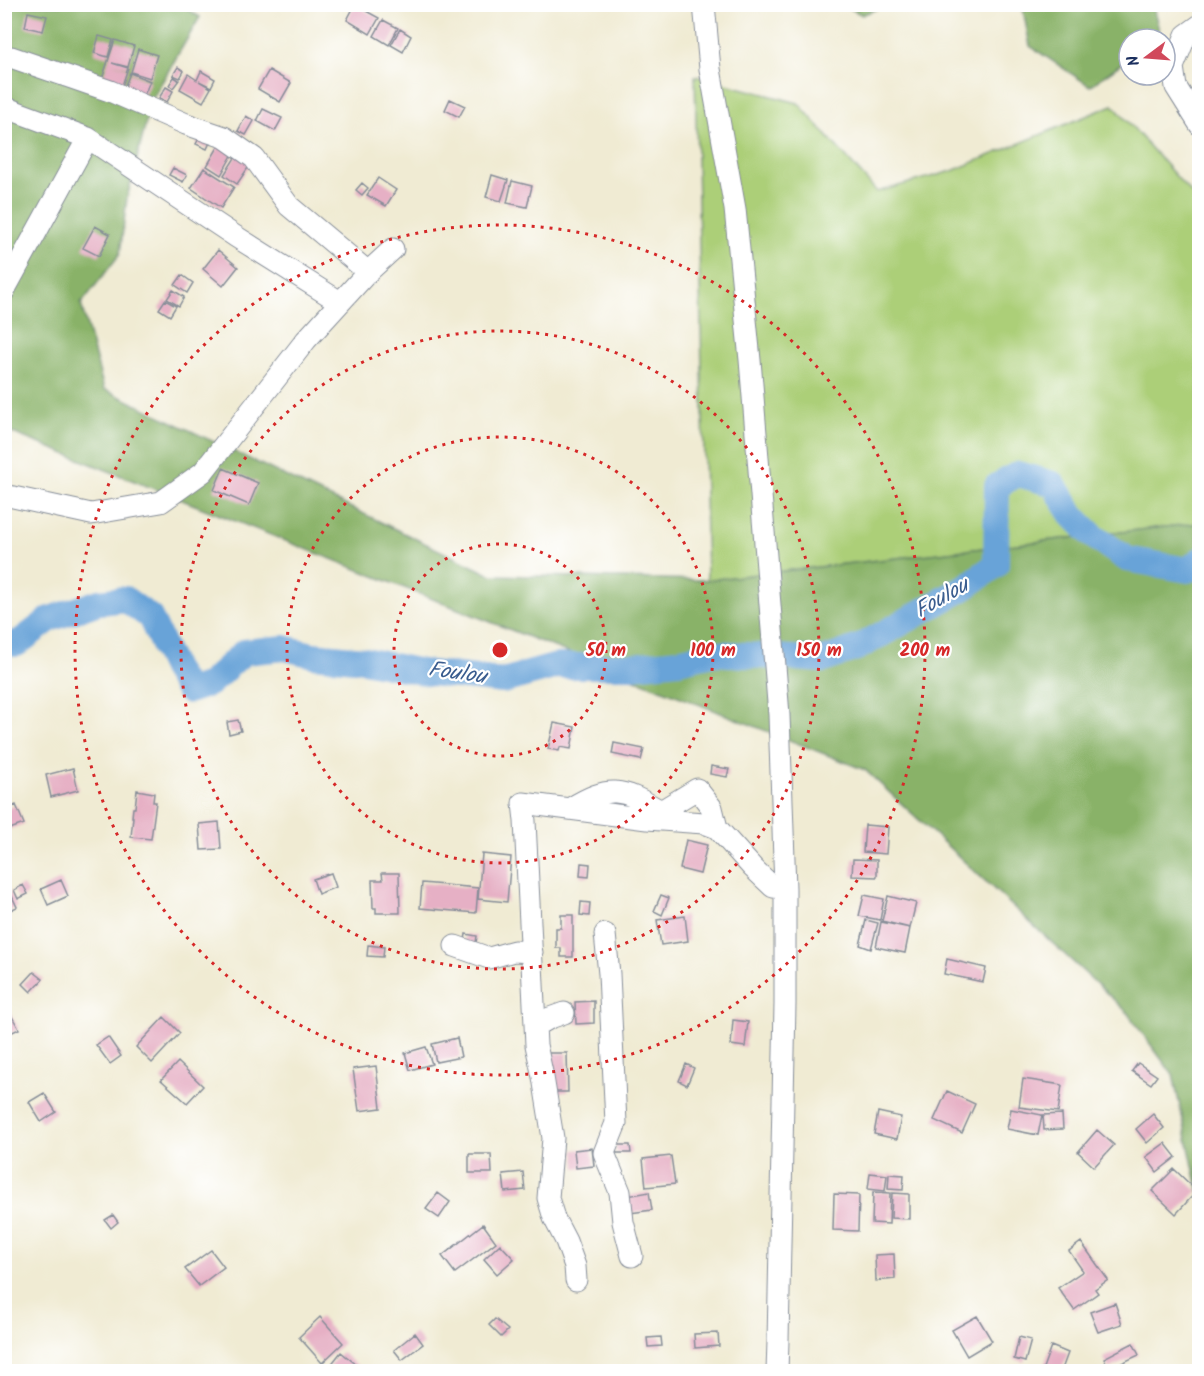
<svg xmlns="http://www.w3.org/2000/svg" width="1204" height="1376" font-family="Kalam,sans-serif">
	<rect width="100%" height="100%" fill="#fff"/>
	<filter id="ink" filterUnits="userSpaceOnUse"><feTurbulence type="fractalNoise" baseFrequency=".0167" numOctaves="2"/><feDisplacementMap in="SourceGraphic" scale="12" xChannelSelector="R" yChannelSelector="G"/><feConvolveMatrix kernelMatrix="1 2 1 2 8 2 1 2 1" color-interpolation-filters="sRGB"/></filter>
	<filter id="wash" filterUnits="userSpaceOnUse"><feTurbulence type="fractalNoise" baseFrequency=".008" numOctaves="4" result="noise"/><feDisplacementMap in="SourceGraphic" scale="24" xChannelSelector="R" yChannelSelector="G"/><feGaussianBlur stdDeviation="1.35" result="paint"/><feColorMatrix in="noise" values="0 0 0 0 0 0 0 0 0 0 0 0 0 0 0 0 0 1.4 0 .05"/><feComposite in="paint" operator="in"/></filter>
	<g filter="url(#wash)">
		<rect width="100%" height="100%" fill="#f0ebd3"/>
		<!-- green -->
		<path fill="#accf78" stroke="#647f6b" stroke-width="1.5" d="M695,76l103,27 79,89 75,-21 161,-66 77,87 9,1v330l-492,57z"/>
		<!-- forest -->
		<path fill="#89b268" stroke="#527063" stroke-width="1.5" d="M4,5h176l20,12 -48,82 -25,99 -7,56 -39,50 23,85 387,186 216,5 492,-57v670l-26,-118 -47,-64 -261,-241 -860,-340z
			M844,5h42l-24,10z
			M1022,5h131l7,30 -5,4h-26v19l-39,28 -60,-40z"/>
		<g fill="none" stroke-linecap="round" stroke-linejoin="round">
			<!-- river -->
			<path stroke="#68a3d8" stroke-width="26" d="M4,643l13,1 33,-25 49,-17 26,-3 25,18 24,52 14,22 21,-7 35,-32 41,-4 28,7 51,5 58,12 81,9 54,-15h76l45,-5 35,-8 111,7 35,-13 105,-59 32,-23 1,-79 21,-12 35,10 21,33 19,19 34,23 61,11 12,-10"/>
		</g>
		<g id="blocks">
			<!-- building -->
			<path fill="#e6b0c5" d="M355,5l24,13 -9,16 -23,-14z
				M28,12l19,4 -4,15 -18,-4z
				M383,20l15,8 -9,17 -15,-9z
				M400,29l11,7 -8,16 -12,-7z
				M99,36l14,4 -5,17 -14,-4z
				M115,40l19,6 -6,21 -16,-4 16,5 -7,21 -20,-7z
				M138,49l19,6 -7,23 -19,-6z
				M178,67l6,4 -4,7 -7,-3z
				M269,70l22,13 -11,19 -22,-13z
				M201,71l14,8 -4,8 -12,-6 12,7 -8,14 -23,-13 8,-15 9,6z
				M130,73l20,8 -7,17 -20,-7z
				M174,77l5,3 -6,8 -4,-3z
				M166,87l7,4 -6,11 -8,-4z
				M450,99l15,7 -6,11 -14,-7z
				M263,109l19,9 -7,13 -18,-10z
				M246,116l8,5 -8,14 -8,-4z
				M201,135l10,5 -4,9 -11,-5z
				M221,142l14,8 -14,25 -14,-9z
				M238,153l14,9 -15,22 -13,-9z
				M173,168l14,7 -4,7 -14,-7z
				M204,168l30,19 -13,21 -30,-20z
				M492,175l16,5 -7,21 -15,-4z
				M378,178l18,12 -10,16 -19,-11z
				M512,181l20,5 -5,21 -20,-4z
				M362,183l6,5 -6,7 -6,-5z
				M95,226l15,8 -11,22 -16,-8z
				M218,250l20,17 -15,19 -20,-17z
				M182,275l11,8 -6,10 -12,-8z
				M173,290l11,7 -5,9 -12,-7z
				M165,300l11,6 -6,10 -11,-7z
				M223,468l35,15 -9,22 -35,-15z
				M238,720l3,11 -12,3 -2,-12z
				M554,723l21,4 -4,22 -11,-2 -1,4 -11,-2z
				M614,743l30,6 -3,11 -29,-6z
				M711,766l18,3 -2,8 -17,-3z
				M73,768l5,22 -27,7 -5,-22z
				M137,790l17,3 -1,9h3l-5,37 -20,-2 2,-20h-1l1,-9h2z
				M16,805l8,19 -20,7v-21z
				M219,822l2,27 -20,1 -2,-26z
				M865,825l23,2 -2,27 -23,-2z
				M686,840l21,5 -7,29 -20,-5z
				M482,854l29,3 -4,45 -29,-3z
				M853,859l24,1v17l-25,-1z
				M581,863l9,1 -1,13 -9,-1z
				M331,873l5,14 -18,7 -5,-15z
				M382,873h17l1,40h-24v-5h-3l-1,-28h11z
				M61,880l7,16 -20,9 -7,-16z
				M422,883l56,5 -2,25 -56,-5z
				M23,885l5,9 -10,5 -4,-9z
				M8,888l9,19 -13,6v-23z
				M661,895l8,3 -7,17 -8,-4z
				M864,895l20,4 -4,21 -21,-4z
				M888,896l28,7 -6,25 -28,-7z
				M581,902l9,1 -1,13 -9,-1z
				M561,915h12v42h-12v-9h-5v-20h5z
				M685,916l3,25 -27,4 -4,-25z
				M866,920l12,3 -7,26 -11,-4z
				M881,922l29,6 -5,25 -29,-6z
				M466,934l11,2 -2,13 -11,-2z
				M368,945l16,2 -1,10 -16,-1z
				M947,959l39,9 -3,14 -39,-8z
				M34,972l9,7 -12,13 -8,-8z
				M594,1001v22l-18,1 -1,-22z
				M10,1013l9,16 -15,7v-20z
				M164,1017l16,16 -28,30 -16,-16z
				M733,1020l15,2 -3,25 -14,-2z
				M108,1037l13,19 -11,8 -14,-19z
				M457,1038l4,19 -25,5 -4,-18z
				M426,1047l6,17 -22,6 -5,-17z
				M548,1053h19l1,39h-20z
				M178,1062l25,24 -16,17 -26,-23z
				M1138,1063l19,13 -6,8 -19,-13z
				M686,1064l8,4 -7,17 -8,-4z
				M376,1066l5,42 -22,3 -6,-42z
				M1023,1079l39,6 -4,27 -39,-5z
				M947,1091l28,13 -13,29 -28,-13z
				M44,1093l12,19 -15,10 -12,-20z
				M1011,1109l31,6 -4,20 -31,-6z
				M878,1112l23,5 -4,22 -23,-5z
				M1062,1114l1,15 -19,1 -1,-15z
				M1153,1114l11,14 -17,15 -11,-14z
				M1097,1130l17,15 -20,22 -16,-15z
				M1165,1143l11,14 -19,15 -11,-15z
				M616,1145h14l1,8h-15z
				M592,1148l2,18 -18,2 -2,-18z
				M469,1154h22l1,19h-23z
				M671,1156l4,28 -29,3 -3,-28z
				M1174,1169l23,22 -21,23 -24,-23z
				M523,1172l2,18 -20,2 -2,-18z
				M870,1173l17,2 -2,16 -17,-2z
				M889,1174l15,1 -1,15 -15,-1z
				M649,1192l3,18 -22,3 -3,-17z
				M873,1192l17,1 -1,31 -17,-1z
				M438,1193l12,9 -11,16 -13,-9z
				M892,1193l17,1v25l-18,-1z
				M834,1194l25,1 -1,36 -25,-1z
				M113,1215l5,7 -7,6 -6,-8z
				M483,1224l13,18 -41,31 -13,-17z
				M1081,1242l27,38 -13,9 3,4 -24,17 -16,-22 25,-17 -14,-20z
				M500,1244l14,15 -17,15 -13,-15z
				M211,1250l13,17 -25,19 -14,-17z
				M894,1254l1,25 -19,2 -1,-26z
				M1115,1303l7,21 -24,8 -8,-20z
				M977,1316l15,25 -25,15 -15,-26z
				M320,1317l23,26 -21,20 -23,-26z
				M495,1319l13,11 -7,7 -12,-12z
				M415,1333l8,11 -21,16 -8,-10z
				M718,1333l1,13 -24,2 -1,-14z
				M661,1337l1,9 -14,1 -1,-9z
				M1019,1337l12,3 -6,22 -11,-3z
				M1133,1343l6,12 -30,14 -5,-11z
				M1051,1346l17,7 -7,19h-9l-9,-4z
				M341,1352l17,14 -4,6h-17l-7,-6z"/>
		</g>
	</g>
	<g filter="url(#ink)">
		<use href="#blocks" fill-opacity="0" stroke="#868d98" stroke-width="1.5"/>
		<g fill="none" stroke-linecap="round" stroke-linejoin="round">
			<!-- minor casing -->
			<g stroke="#868d98" stroke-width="23">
				<path id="minor" d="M704,4l6,65 25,140 15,151 29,355 6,173v116l-7,337 -1,31
					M1200,25l-14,10 -13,32 3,20 24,38
					M11,57l99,34 76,33 38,13 30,21 35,48 79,66
					M4,107l84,31 147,98 105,66
					M4,291l84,-153
					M4,495l87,19 70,-12 42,-30 103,-132 62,-68 25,-23
					M569,809c41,-25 52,-21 92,2l36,-22 15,19 5,20
					M605,934l4,40 7,149 -12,30 16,39 3,30 9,34
					M455,946l34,12 25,-7 18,1
					M536,1026l14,-8 14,-5
					M576,1280l-1,-14 -9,-25 -12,-23 -6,-20 5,-60 -10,-61 -7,-32 -11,-224 -2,-18 124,16 57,4 13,5 36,40 20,19 12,1"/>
			</g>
			<!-- minor -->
			<use href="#minor" stroke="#fff" stroke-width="21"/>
		</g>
	</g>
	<!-- distance rings -->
	<g fill="none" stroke="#d62828" stroke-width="3" stroke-dasharray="3 6">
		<circle cx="500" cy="650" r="106"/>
		<circle cx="500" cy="650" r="213"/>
		<circle cx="500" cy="650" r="319"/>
		<circle cx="500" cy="650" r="425"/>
	</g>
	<g text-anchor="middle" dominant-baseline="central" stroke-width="4.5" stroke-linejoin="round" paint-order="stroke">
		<!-- water labels -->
		<g font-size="22" font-style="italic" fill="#3a5d8f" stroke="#fff">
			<text transform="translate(942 599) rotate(-30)">Foulou</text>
			<text transform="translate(457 674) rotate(8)">Foulou</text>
		</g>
	</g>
	<circle cx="500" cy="650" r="9" fill="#d62828" stroke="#fff" stroke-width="3"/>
	<g font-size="18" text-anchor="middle" font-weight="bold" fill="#d62828" stroke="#fff" stroke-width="4.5" stroke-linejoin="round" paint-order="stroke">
		<text x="606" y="656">50 m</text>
		<text x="713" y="656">100 m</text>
		<text x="819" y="656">150 m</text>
		<text x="925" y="656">200 m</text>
	</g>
	<!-- margin -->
	<rect width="1204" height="1376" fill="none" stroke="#fff" stroke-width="24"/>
	<!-- north arrow -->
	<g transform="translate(1147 57) rotate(254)"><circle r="28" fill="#ffffff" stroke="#a4acbf" stroke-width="1.5"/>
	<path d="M0-4.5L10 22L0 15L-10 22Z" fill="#d1495b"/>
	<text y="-9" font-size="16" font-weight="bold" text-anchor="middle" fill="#1b2f5e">N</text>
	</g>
</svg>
